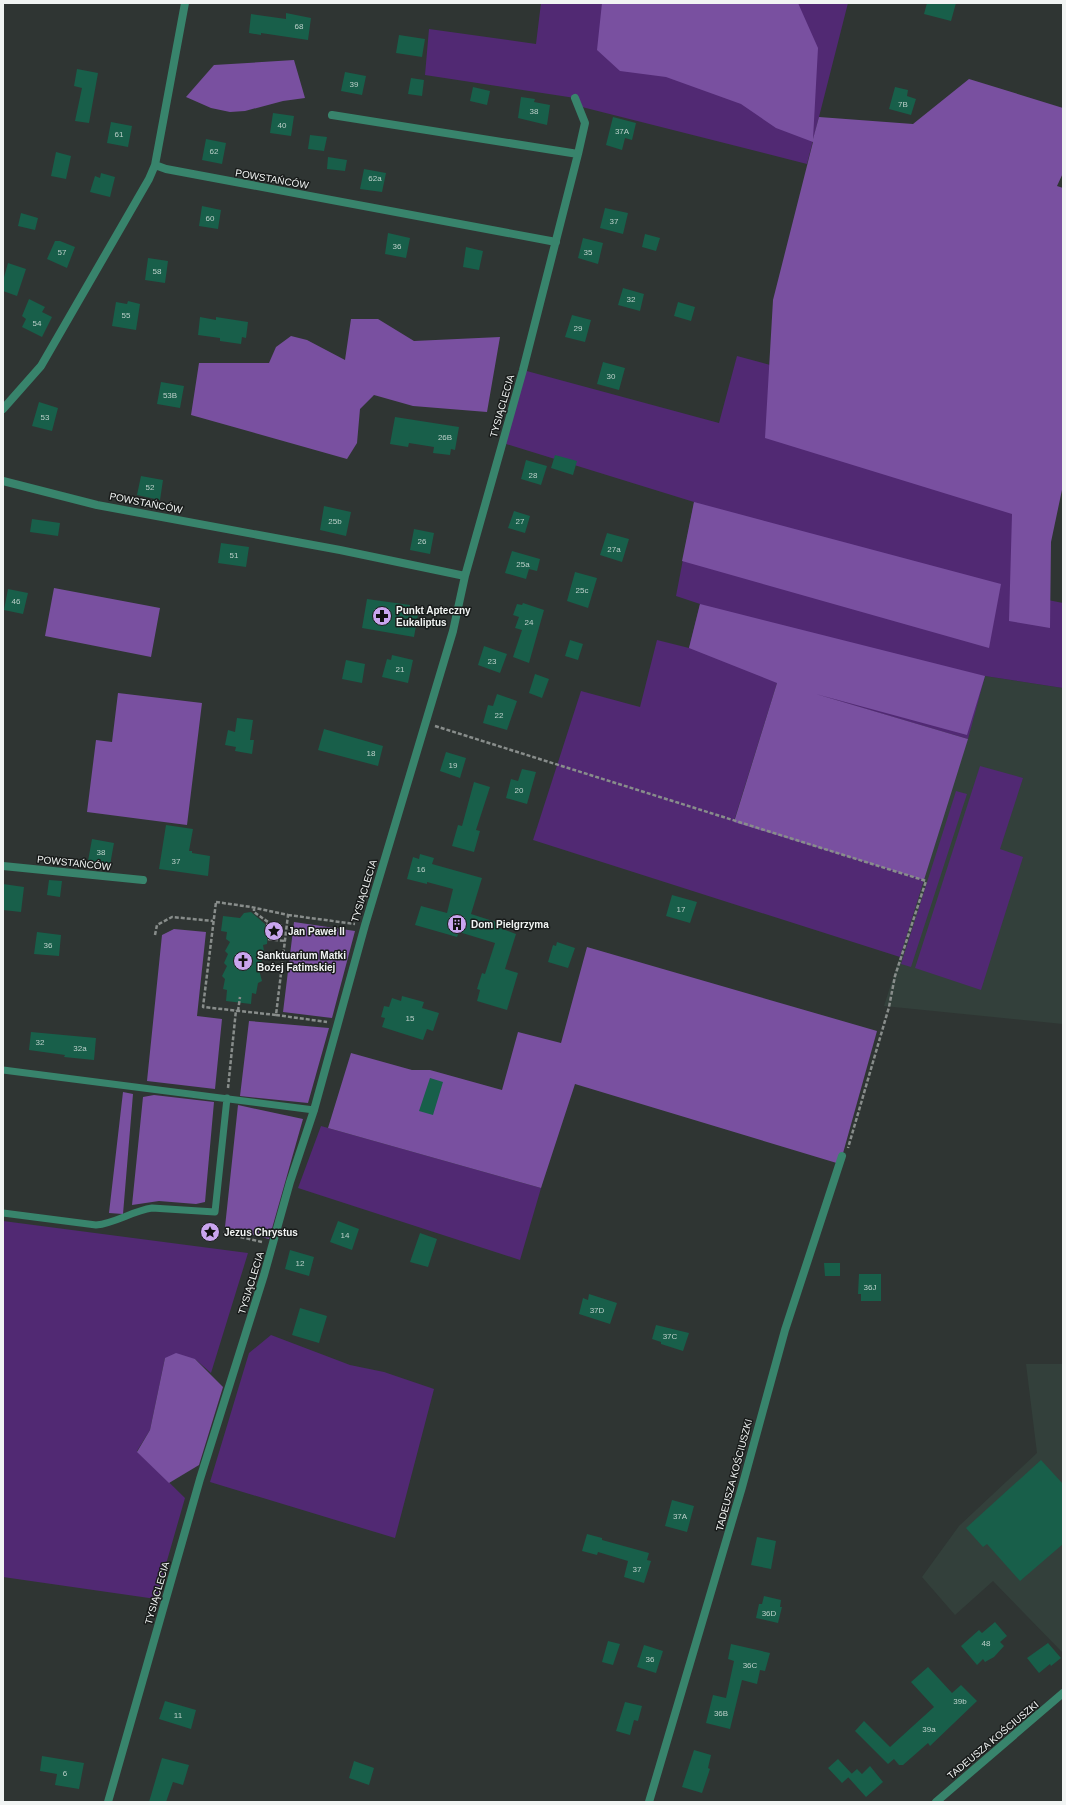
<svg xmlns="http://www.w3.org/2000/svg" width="1066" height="1805" font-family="Arial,sans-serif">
	<rect width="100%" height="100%" fill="#2f3533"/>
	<!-- built -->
	<path fill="#33403b" d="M985,676l78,12v336l-179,-18 40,-126z
		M1026,1364h37v289l-70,-72 -38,34 -33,-38 37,-51 78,-73z"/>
	<!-- green -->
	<path fill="#512973" d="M541,3h307l-41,161 -229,-58 -3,-8 -150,-23 4,-46 107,15z
		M737,356l48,13 256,146 -13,81 35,7v85l-78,-12 -17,63 -191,-56 -43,138 190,59 -24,77 -367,-117 48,-149 59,16 17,-67 32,8 11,-44 -24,-8 18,-94 -191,-59 20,-73 196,53z
		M980,766l43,12 -23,71 23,8 -42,133 -66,-22z
		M956,791l11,3 -56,173 -10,-3z
		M321,1126l220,62 -21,72 -222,-72z
		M3,1221l245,32 -37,120 -16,-14 -30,-1 -15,72 -13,21 48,47 -29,101 -153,-22z
		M271,1335l79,30 34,7 50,17 -39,149 -185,-56 39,-129z"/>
	<!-- forest -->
	<path fill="#7950a0" d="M602,3h196l20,45 -5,91 6,-22 94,7 56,-45 94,29v65l-6,13 6,2v297l-12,57 -1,86 -41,-7 3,-107 -247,-76 8,-138 40,-158 -37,-14 -35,-24 -75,-27 -46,-6 -23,-21z
		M294,60l11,38 -22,3 -38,10 -15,1 -19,-4 -25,-11 28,-32z
		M351,319h27l36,22 86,-4 -13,75 -74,-6 -39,-11 -14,14 -3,34 -10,16 -156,-44 8,-52h70l7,-16 15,-11 16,4 38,20z
		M694,502l307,82 -12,64 -307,-87z
		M54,588l106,20 -9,49 -106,-21z
		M700,604l285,72 -18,59 -151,-41 152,45 -44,141 -190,-58 43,-139 -88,-35z
		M118,693l84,10 -15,122 -100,-13 9,-72 16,2z
		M294,922l61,9 -23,87 -49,-6z
		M174,929l32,3 -9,84 25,3 -7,70 -68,-8 15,-146z
		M587,947l290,84 -37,133 -265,-80 -34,104 -213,-60 23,-75 61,17h18l72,20 16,-58 43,11z
		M249,1021l80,7 -21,75 -68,-7z
		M123,1092l10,2 -10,120 -14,-1z
		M154,1095l60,7 -9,100 -9,2 -37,-3 -27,4 11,-108z
		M238,1105l65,14 -34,120 -44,-12z
		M176,1353l19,6 28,28 -24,78 -30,18 -32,-31 13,-22 15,-72z"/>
	<!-- building -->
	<path fill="#185f4a" d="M927,3h29l-5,18 -27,-7z
		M286,13l25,5 -3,22 -47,-7v2l-12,-2 2,-19 35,5z
		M399,35l26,4 -3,18 -26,-4z
		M77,69l21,4 -9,50 -14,-2 7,-33 -8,-2z
		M345,72l21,4 -4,19 -21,-4z
		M411,78l13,2 -2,16 -14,-2z
		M473,87l17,4 -3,14 -17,-4z
		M895,87l13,3 -1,6 9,3 -5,16 -22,-6z
		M521,97l14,2 -1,3 16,3 -3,20 -29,-7z
		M273,113l21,3 -3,20 -21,-3z
		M613,117l23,6 -4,17 -7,-2 -3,12 -16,-5z
		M111,122l21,4 -4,21 -21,-4z
		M310,135l17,2 -3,14 -16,-2z
		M206,139l20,4 -4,21 -20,-4z
		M56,152l15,4 -5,23 -15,-3z
		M328,157l19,3 -2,11 -18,-2z
		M364,169l22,4 -4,19 -22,-3z
		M101,173l14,4 -5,20 -20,-5 5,-16 5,2z
		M202,206l19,4 -3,19 -19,-3z
		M605,208l23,5 -5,21 -23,-6z
		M21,213l17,5 -3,12 -17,-4z
		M388,233l22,5 -4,20 -21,-4z
		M645,234l15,4 -4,13 -14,-4z
		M583,238l20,5 -5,21 -20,-6z
		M55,241h5l15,6 -8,21 -20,-9z
		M466,247l17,4 -4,19 -16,-3z
		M148,258l20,3 -3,22 -20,-3z
		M8,263l18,6 -9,27 -14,-5v-10z
		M623,288l21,6 -4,17 -22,-6z
		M29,299l16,8 -3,5 10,5 -10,20 -20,-10 4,-8 -4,-3z
		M128,301l12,3 -4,26 -24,-4 4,-24 11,2z
		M678,302l17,5 -4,14 -17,-5z
		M572,315l19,5 -6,22 -20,-5z
		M200,317l16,3v-3l32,5 -2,16 -4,-1 -1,7 -21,-3v-3l-22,-3z
		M603,362l22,6 -6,22 -22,-6z
		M161,382l23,4 -4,22 -23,-4z
		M39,402l19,6 -6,23 -20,-5z
		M395,417l64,10 -4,23 -4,-1 -1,6 -17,-2 1,-6 -25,-4 -1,4 -18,-3z
		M555,455l22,6 -4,14 -22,-7z
		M526,460l21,6 -6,19 -20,-6z
		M141,476l22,4 -3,20 -23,-5z
		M324,506l27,6 -5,24 -26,-6z
		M514,511l16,5 -5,17 -17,-5z
		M32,519l28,4 -2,13 -28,-4z
		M414,529l20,4 -4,21 -20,-4z
		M607,533l22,6 -7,23 -22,-7z
		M221,543l28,4 -3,20 -28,-4z
		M512,551l28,8 -3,12 -8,-2 -3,10 -21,-6z
		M575,572l22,6 -9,30 -21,-7z
		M8,589l20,4 -5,21 -19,-4z
		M367,599l43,6v2l9,2 -5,28 -52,-9z
		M523,603l21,7 -15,53 -16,-6 9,-27 -7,-2 4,-11 -6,-2 4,-11 5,1z
		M570,640l13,4 -5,16 -13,-4z
		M484,646l23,8 -7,19 -22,-8z
		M392,655l21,5 -5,23 -26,-6 5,-18 4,1z
		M346,660l19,4 -3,19 -20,-4z
		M535,674l14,5 -7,19 -13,-5z
		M497,694l20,7 -10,29 -24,-7 5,-18 5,1z
		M237,718l16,2 -3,20h4l-2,14 -17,-3 1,-4 -11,-2 3,-15 7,2z
		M324,729l59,17 -5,20 -60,-16z
		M446,752l20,6 -6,20 -20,-7z
		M522,769l14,3 -9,32 -21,-6 5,-19 7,2z
		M474,782l16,5 -14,43 4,1 -6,21 -22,-6 6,-21 4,1z
		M166,825l27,4 -4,22h3v2l18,3 -2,20 -49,-7z
		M92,839l22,4 -4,22 -22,-4z
		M420,854l14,4 -2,6 50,14 -11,36 28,9 -2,4 19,7 -11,35 13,4 -11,37 -30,-9 3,-11 -3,-1 5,-16 3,1 10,-31 -36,-11 -2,5 -42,-12 6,-19 26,7 6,-24 -26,-7v2l-20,-5 6,-22 6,2z
		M49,880l13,1 -2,16 -13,-2z
		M3,884l21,3 -3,25 -18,-2z
		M672,895l25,7 -7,21 -24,-7z
		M251,912l14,12 1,8h2l-1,12 -4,1 2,12 -4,1 2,11 -4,1 3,11 -4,2 -2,11 -4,-1 -1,11 -25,-3 1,-11 -4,-1 2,-10 -3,-3 5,-10 -3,-3 4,-9 -3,-3 5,-9 -4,-3 1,-7 -6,-1 2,-15 17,2 4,-5z
		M37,932l24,3 -2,21 -25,-2z
		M557,942l18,6 -7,20 -20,-6 5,-17 3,1z
		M402,996l22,6 -2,6 17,5 -6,18 -6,-2 -4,11 -41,-13 3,-9 -4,-1 3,-11 5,1 3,-9 9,3z
		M31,1032l65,6 -2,22 -30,-3 1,-2 -36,-5z
		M430,1078l13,4 -10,33 -14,-4z
		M338,1221l21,8 -7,21 -22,-8z
		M420,1233l17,6 -9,28 -18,-5z
		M290,1250l24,7 -5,19 -24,-7z
		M824,1263h16v13h-15z
		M859,1274h22v27h-20v-7h-3z
		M589,1294l28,9 -7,21 -31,-10 4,-16 5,2z
		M300,1308l27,8 -8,27 -27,-8z
		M656,1325l33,8 -6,18 -22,-7v-2l-9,-3z
		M1041,1460l22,24v60l-43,37 -33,-37 -4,3 -17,-19z
		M672,1500l22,6 -7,26 -22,-6z
		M587,1534l15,4v2l47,13 -2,7 4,1 -7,22 -20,-6 4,-16 -30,-9 -1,3 -15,-4z
		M757,1537l19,4 -5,28 -20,-4z
		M764,1596l17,4 -1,7h2l-4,16 -22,-5 3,-14h3z
		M995,1622l12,14 -7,6 4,4 -10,11 -9,5 -2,-3 -6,6 -16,-19 18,-16 3,3z
		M608,1641l12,3 -7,21 -11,-3z
		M1048,1643l13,15 -10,8 -1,-2 -11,9 -12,-15z
		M731,1644l39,9 -5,18 -5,-1 -3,14 -15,-4 -12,49 -24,-6 7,-28 13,3 8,-37 -6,-2z
		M644,1645l19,6 -7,22 -19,-6z
		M928,1667l24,26 9,-8 16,16 -47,45 -2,-3 -25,22h-4l-5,-6 -6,5 -33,-33 9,-10 26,26 23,-21 21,-19 -23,-25z
		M165,1701l31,9 -5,19 -32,-10z
		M625,1702l17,4 -4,15 -4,-1 -4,15 -14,-4z
		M694,1750l17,5 -3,13 2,1 -8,24 -20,-6z
		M42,1756l42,7 -5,26 -24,-4 2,-11 -17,-3z
		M162,1758l27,7 -6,20 -10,-3 -7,20h-17z
		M838,1759l14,15 -10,9 -14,-15z
		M354,1761l20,7 -5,17 -20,-7z
		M870,1766l13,16 -17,15 -18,-20 9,-8 5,5z"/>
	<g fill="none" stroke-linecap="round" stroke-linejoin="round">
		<!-- path -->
		<path stroke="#888d8b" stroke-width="2.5" stroke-dasharray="4 2" stroke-linecap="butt" d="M435,726l491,155 -31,95 -6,31 -41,141
			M216,902l35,5 37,8 -12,100 -73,-8z
			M254,907v5l14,10 -1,4 3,1 -1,12
			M288,915l67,9
			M155,935l2,-10 15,-8 41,4
			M268,939l17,2
			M238,1011l2,-14
			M276,1015l51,7
			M228,1088l8,-78
			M223,1233l39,9"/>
		<!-- service -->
		<path stroke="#38846c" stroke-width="7" d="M3,1070l311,40
			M3,1213l93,12c20,-2 36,-14 56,-17l63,4 12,-114"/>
		<!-- minor -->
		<path stroke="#38846c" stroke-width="8" d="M332,115l246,39
			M155,165l11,4 390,73
			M3,409l38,-43 108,-187 6,-14 30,-162
			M3,481l94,24 243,45 125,26
			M3,866l140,14
			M108,1802l92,-323 64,-204 26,-93 24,-72 51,-185 88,-294 12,-55 58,-206 55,-216 7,-31 -10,-25
			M649,1802l93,-315 43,-157 57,-174
			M936,1802l127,-109"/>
	</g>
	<!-- icons -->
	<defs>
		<g id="pharmacy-disc" transform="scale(1)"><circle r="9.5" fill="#c9a5ee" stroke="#191c1b"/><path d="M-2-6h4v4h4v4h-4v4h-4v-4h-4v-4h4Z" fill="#111"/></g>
		<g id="building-disc" transform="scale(1)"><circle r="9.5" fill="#c9a5ee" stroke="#191c1b"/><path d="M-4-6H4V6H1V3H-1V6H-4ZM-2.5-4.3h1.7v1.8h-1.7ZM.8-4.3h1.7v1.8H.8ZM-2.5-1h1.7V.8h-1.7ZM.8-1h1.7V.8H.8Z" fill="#111"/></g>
		<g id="sight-disc" transform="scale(1)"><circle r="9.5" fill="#c9a5ee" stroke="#191c1b"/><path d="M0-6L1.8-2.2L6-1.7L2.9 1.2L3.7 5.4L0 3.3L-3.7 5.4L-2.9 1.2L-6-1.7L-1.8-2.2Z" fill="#111"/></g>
		<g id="church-disc" transform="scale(1)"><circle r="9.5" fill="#c9a5ee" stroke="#191c1b"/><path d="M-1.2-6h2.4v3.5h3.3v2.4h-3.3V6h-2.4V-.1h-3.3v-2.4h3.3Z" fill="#111"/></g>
	</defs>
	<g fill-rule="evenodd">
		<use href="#pharmacy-disc" x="382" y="616"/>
		<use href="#building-disc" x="457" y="924"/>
		<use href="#sight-disc" x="274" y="931"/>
		<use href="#church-disc" x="243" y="961"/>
		<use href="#sight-disc" x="210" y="1232"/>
	</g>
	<g text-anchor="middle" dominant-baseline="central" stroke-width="3" stroke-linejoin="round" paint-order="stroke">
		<!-- number labels -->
		<g font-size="8" fill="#bbcfc9">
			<text x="299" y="26">68</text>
			<text x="354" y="84">39</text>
			<text x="903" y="104">7B</text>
			<text x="534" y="111">38</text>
			<text x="282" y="125">40</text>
			<text x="622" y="131">37A</text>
			<text x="119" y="134">61</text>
			<text x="214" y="151">62</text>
			<text x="375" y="178">62a</text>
			<text x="210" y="218">60</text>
			<text x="614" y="221">37</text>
			<text x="397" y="246">36</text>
			<text x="62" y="252">57</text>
			<text x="588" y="252">35</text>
			<text x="157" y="271">58</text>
			<text x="631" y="299">32</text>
			<text x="126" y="315">55</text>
			<text x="37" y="323">54</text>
			<text x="578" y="328">29</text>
			<text x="611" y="376">30</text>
			<text x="170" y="395">53B</text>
			<text x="45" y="417">53</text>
			<text x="445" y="437">26B</text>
			<text x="533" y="475">28</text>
			<text x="150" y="487">52</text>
			<text x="335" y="521">25b</text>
			<text x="520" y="521">27</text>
			<text x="422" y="541">26</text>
			<text x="614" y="549">27a</text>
			<text x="234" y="555">51</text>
			<text x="523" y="564">25a</text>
			<text x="582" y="590">25c</text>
			<text x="16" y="601">46</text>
			<text x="529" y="622">24</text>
			<text x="492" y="661">23</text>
			<text x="400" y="669">21</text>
			<text x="499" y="715">22</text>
			<text x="371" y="753">18</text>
			<text x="453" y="765">19</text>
			<text x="519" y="790">20</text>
			<text x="101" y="852">38</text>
			<text x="176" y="861">37</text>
			<text x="421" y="869">16</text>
			<text x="681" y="909">17</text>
			<text x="48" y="945">36</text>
			<text x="410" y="1018">15</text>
			<text x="40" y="1042">32</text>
			<text x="80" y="1048">32a</text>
			<text x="345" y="1235">14</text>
			<text x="300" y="1263">12</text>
			<text x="870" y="1287">36J</text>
			<text x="597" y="1310">37D</text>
			<text x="670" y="1336">37C</text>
			<text x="680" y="1516">37A</text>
			<text x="637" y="1569">37</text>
			<text x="769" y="1613">36D</text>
			<text x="986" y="1643">48</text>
			<text x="650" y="1659">36</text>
			<text x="750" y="1665">36C</text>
			<text x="960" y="1701">39b</text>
			<text x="721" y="1713">36B</text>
			<text x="178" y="1715">11</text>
			<text x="929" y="1729">39a</text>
			<text x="65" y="1773">6</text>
		</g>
		<!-- street labels -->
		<g font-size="10" fill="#f1f4f3" stroke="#191c1b">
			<text transform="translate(272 179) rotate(10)">POWSTAŃCÓW</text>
			<text transform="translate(502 406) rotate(-74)">TYSIĄCLECIA</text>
			<text transform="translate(146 503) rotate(11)">POWSTAŃCÓW</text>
			<text transform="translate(74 863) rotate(6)">POWSTAŃCÓW</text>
			<text transform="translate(364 891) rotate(-73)">TYSIĄCLECIA</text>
			<text transform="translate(251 1283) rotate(-73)">TYSIĄCLECIA</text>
			<text transform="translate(734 1475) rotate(-75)">TADEUSZA KOŚCIUSZKI</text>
			<text transform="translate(157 1593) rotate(-74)">TYSIĄCLECIA</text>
			<text transform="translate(993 1740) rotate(-40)">TADEUSZA KOŚCIUSZKI</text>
		</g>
		<!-- poi labels -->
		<g font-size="10" font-weight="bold" fill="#f1f4f3" stroke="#191c1b" text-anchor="start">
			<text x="396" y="610">Punkt Apteczny<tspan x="396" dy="12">Eukaliptus</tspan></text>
			<text x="471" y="924">Dom Pielgrzyma</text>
			<text x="288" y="931">Jan Paweł II</text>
			<text x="257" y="955">Sanktuarium Matki<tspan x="257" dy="12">Bożej Fatimskiej</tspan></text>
			<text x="224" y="1232">Jezus Chrystus</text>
		</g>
	</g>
	<!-- border -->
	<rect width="1066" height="1805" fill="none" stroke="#f1f4f3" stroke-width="8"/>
</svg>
